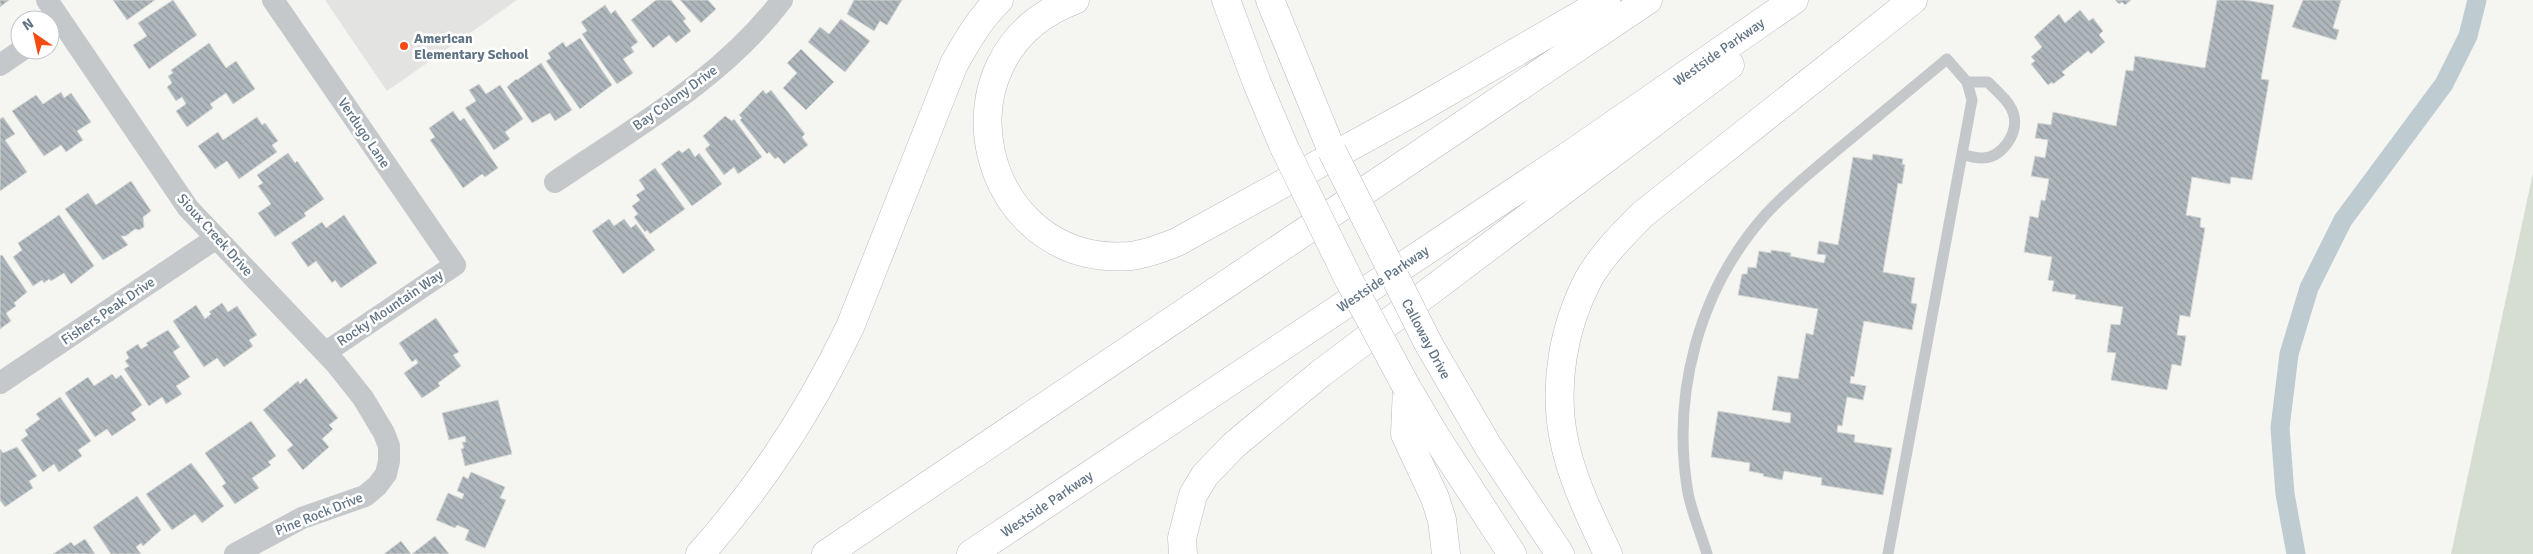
<svg xmlns="http://www.w3.org/2000/svg" width="2533" height="554" font-family="Signika,sans-serif">
	<defs>
		<pattern id="building-back-hatch" width="6" height="6" patternUnits="userSpaceOnUse" patternTransform="scale(1.25)"><rect width="6" height="6" fill="#aeb7bc"/><path d="M-1 5l2 2M0 0l6 6M5-1l2 2" fill="none" stroke="#91999e"/></pattern>
	</defs>
	<rect width="100%" height="100%" fill="#f5f5f1"/>
	<!-- built -->
	<path fill="#e3e4e2" d="M325,0h192l-130,91z"/>
	<!-- park -->
	<path fill="#d6ded2" d="M2533,173v381h-82z"/>
	<g fill="none" stroke-linecap="round" stroke-linejoin="round">
		<!-- canal -->
		<path stroke="#becbd0" stroke-width="19" d="M2296,554l-11,-60 -5,-66 9,-74 20,-66 34,-68 101,-136 24,-48 9,-36"/>
	</g>
	<!-- building -->
	<path fill="url(#building-back-hatch)" stroke="#d6d7d4" d="M0,0h9l-9,7z
		M113,0h42l-28,20z
		M173,0l24,35 -48,34 -16,-24 14,-9 -9,-13z
		M656,0h15l15,19 -3,2 8,10 -15,12 -7,-8 -16,13 -22,-28z
		M680,0h28l8,9 -15,14z
		M854,0h48l-15,25 -7,-4 -6,10 -27,-17z
		M2115,0h16l-6,5 -3,-3 -3,2z
		M2217,0h28l29,5 -13,74 8,1 -17,100 -21,-3 -1,7 -38,-7 -6,38 15,3 -1,9 5,1 -15,89 -10,-2 -3,20 9,1 -5,30 -9,-2 -5,26 -56,-10 5,-27 -9,-1 4,-28 9,1 3,-18 -48,-8 1,-4 -24,-4 2,-10 -6,-1 4,-23 -28,-5 6,-36 8,2 3,-18 4,1 4,-22 -18,-3 4,-20 10,2 3,-18 -13,-2 3,-15 13,2 2,-13 63,14 10,-56 7,1 2,-15 70,12z
		M2303,0h38l-8,28 6,2 -3,10 -44,-13z
		M605,5l6,9 4,-4 23,32 -7,5 3,5 -11,7 10,14 -16,11 -35,-50 5,-3 -6,-9z
		M2080,10l9,11 4,-3 10,13 -4,4 6,7 -14,12 -3,-3 -26,21 3,3 -12,9 -1,-2 -4,3 -17,-21 4,-3 -4,-4 11,-10 -8,-10 25,-23 6,9z
		M841,19l29,22 -25,31 -37,-30 12,-15 9,7z
		M580,38l32,47 -32,24 -34,-48 5,-3 -3,-5 15,-11 3,5z
		M209,43l17,25 10,-7 19,28 -22,15 -7,-11 -16,11 3,4 -26,19 -11,-16 10,-7 -4,-7 -6,4 -9,-14 5,-4 -4,-7 5,-3 -2,-3z
		M801,49l33,33 -28,28 -23,-22 14,-15 -10,-10z
		M541,63l31,47 -17,11 -5,-8 -18,10 -25,-36 9,-8 1,1z
		M479,84l7,10 14,-9 23,34 -18,13 5,7 -16,11 -29,-42 11,-7 -7,-11z
		M763,90l3,4 5,-4 34,44 -3,3 6,8 -24,19 -6,-7 -3,2 -6,-7 -2,2 -27,-34 2,-2 -3,-3z
		M61,92l3,6 7,-5 20,29 -14,9 6,9 -17,12 -5,-7 -17,11 -32,-45 24,-16 7,9z
		M453,111l7,10 4,-3 34,50 -13,9 -3,-3 -19,14 -33,-48 5,-3 -6,-9z
		M725,116l7,5 2,-2 28,38 -24,17 -4,-7 -10,8 -19,-26 5,-4 -7,-9z
		M3,117l12,17 -10,6 22,32 -27,19v-72z
		M257,117l5,8 3,-2 13,18 -6,4 5,7 -38,27 -12,-18 -12,8 -17,-23 20,-14 5,8z
		M689,148l6,9 4,-4 23,31 -30,22 -31,-42 18,-14 3,3z
		M288,153l7,10 2,-2 27,38 -20,14 2,3 -31,21 -17,-24 13,-9 -13,-18 5,-3 -6,-8z
		M1873,154l30,5 -1,5 3,1 -3,19 -4,-1 -15,89 32,6 -4,25 6,1 -5,26 -48,-9 -10,56 -3,-1 -1,7 16,3 -3,14 -16,-3 -5,29 -4,-1 -1,7 18,3 -1,7 38,6 -9,47 -62,-10 1,-7 -38,-7 -2,9 -19,-4 1,-2 -15,-3 1,-8 -39,-6 7,-46 72,12 1,-10 -19,-3 6,-34 20,3 8,-46 7,2 5,-26 -80,-14 4,-21h5l1,-7 8,1 3,-17 12,2v-3l20,3 -1,3 34,7 2,-8 -9,-1 2,-13 19,4 15,-88 19,3z
		M655,168l30,41 -35,25 -3,-4 -2,2 -11,-15 4,-3 -6,-8 8,-6 -4,-5 9,-6 -6,-9z
		M131,181l20,30 -8,6 1,10 -5,3 -4,-1 -9,7h-5l7,9 -25,15 -38,-51 23,-16 8,12z
		M59,215l35,51 -23,18 -7,-11 -13,8 -2,-2 -5,4 -2,-3 -9,6 -20,-29 9,-7 -4,-7z
		M344,215l33,48 -36,25 -6,-8 -3,3 -16,-22 -8,6 -17,-24 31,-21 4,6z
		M609,219l5,7 10,-7 7,9 5,-4 19,26 -32,24 -31,-43z
		M2,255l25,37 -13,11 2,3 -10,7 5,8 -11,8v-73z
		M222,303l6,9 9,-6 20,29 -8,5 4,6 -29,21 -7,-9 -13,9 -31,-46 23,-16 9,14 6,-5 -2,-2z
		M436,318l23,34 -6,3 8,11 -23,17 2,3 -18,12 -18,-25 14,-10 -2,-4 -4,3 -13,-19z
		M168,330l12,17 -7,5 17,25 -14,9 6,8 -16,10 -4,-7 -13,9 -25,-37 5,-3 -4,-5 4,-3 -3,-6 12,-8 3,5 7,-4 -2,-2z
		M112,374l4,5 5,-4 21,30 -11,8 5,7 -24,16 -5,-7 -12,8 -30,-44 23,-16 6,9z
		M306,378l32,40 -9,7 4,4 -11,10 7,8 -26,23 -16,-20 6,-5 -30,-35 35,-29 2,3z
		M60,397l31,44 -13,9 4,6 -23,16 -5,-8 -11,8 -22,-32 7,-5 -3,-5 15,-11 -4,-5z
		M498,400l14,54 -47,12 -4,-17 3,-1 -2,-6h4l-1,-6 -16,4 -7,-27z
		M251,421l25,35 -8,6 3,3 -19,13 7,10 -24,16 -13,-18 4,-3 -21,-30z
		M17,447l20,29 -8,5 4,7 -28,19 -5,-7v-51l3,4z
		M191,463l33,43 -22,17 -7,-9 -23,16 -26,-36z
		M471,472l34,15 -5,11 6,2 -21,48 -20,-8 4,-10 -12,-5 -2,3 -19,-8 12,-27 14,6 2,-5 -7,-3 6,-15 5,3z
		M137,496l24,34 -18,16 -2,-3 -5,4 5,7h-30l-18,-27z
		M435,536l14,18h-37z
		M85,539l10,15h-42l18,-12 3,4z
		M401,541l10,13h-27z"/>
	<g fill="none" stroke-linecap="round" stroke-linejoin="round">
		<!-- secondary casing -->
		<g stroke="#b8bdc2" stroke-width="29">
			<path id="secondary" d="M1226,0l31,83 27,64
				M1270,0l62,151
				M1428,343l60,103 72,108
				M1407,388l29,49 76,117"/>
		</g>
		<!-- highway casing -->
		<g stroke="#b8bbbe" stroke-width="29">
			<path id="highway" d="M1075,0c-147,55 -95,268 55,256 17,-2 32,-8 47,-14l238,-131 191,-111
				M1407,388l-2,46 30,64 7,22 4,34
				M700,554c62,-69 110,-144 150,-227l104,-263c13,-23 26,-46 45,-64
				M826,554l822,-554
				M971,554l600,-400 223,-154
				M1183,554l-1,-16 11,-43 12,-20 29,-30 86,-71 410,-309
				M1608,554c-17,-36 -36,-74 -44,-114 -11,-54 -1,-113 25,-162 14,-24 35,-45 54,-64l270,-214"/>
		</g>
		<!-- lane -->
		<path stroke="#c4c8cb" stroke-width="11" d="M1962,154c6,2 14,4 20,4 19,0 36,-23 32,-42 -3,-14 -17,-24 -26,-34h-21
			M1707,554c-6,-20 -15,-41 -19,-61 -17,-99 11,-204 78,-279 21,-23 46,-43 70,-63 37,-31 74,-61 111,-92l20,23 5,18 -84,454"/>
		<!-- street -->
		<path stroke="#c4c8cb" stroke-width="22" d="M47,0l141,208 148,156 27,34 21,35 5,13v15l-3,13 -9,12 -12,10 -63,22 -67,36
			M273,0l182,265 -129,87
			M0,65l22,-15
			M555,182c79,-54 168,-104 227,-182
			M0,383l215,-144"/>
		<!-- secondary -->
		<use href="#secondary" stroke="#fff" stroke-width="28"/>
		<!-- highway -->
		<use href="#highway" stroke="#fff" stroke-width="28"/>
		<!-- secondary-bridge casing -->
		<g stroke="#b8bdc2" stroke-width="29" stroke-linecap="butt">
			<path id="secondary-bridge" d="M1284,147l65,133 58,108
				M1332,151l96,192"/>
		</g>
		<!-- secondary-bridge -->
		<use href="#secondary-bridge" stroke="#fff" stroke-width="28"/>
	</g>
	<!-- markers -->
	<circle fill="#f44b13" stroke="#fff" stroke-width="2" cx="404" cy="46" r="5"/>
	<g text-anchor="middle" dominant-baseline="central" stroke-width="5" stroke-linejoin="round" paint-order="stroke">
		<!-- poi labels -->
		<g font-size="14" font-weight="bold" fill="#617485" stroke="#fff" text-anchor="start">
			<text x="414" y="38">American<tspan x="414" dy="16">Elementary School</tspan></text>
		</g>
		<!-- street labels -->
		<g font-size="14" fill="#617485" stroke="#fff">
			<text transform="translate(1719 52) rotate(-35)">Westside Parkway</text>
			<text transform="translate(675 98) rotate(-36)">Bay Colony Drive</text>
			<text transform="translate(364 133) rotate(56)">Verdugo Lane</text>
			<text transform="translate(215 235) rotate(48)">Sioux Creek Drive</text>
			<text transform="translate(1383 279) rotate(-34)">Westside Parkway</text>
			<text transform="translate(390 308) rotate(-34)">Rocky Mountain Way</text>
			<text transform="translate(108 311) rotate(-34)">Fishers Peak Drive</text>
			<text transform="translate(1426 339) rotate(62)">Calloway Drive</text>
			<text transform="translate(1047 504) rotate(-34)">Westside Parkway</text>
			<text transform="translate(319 514) rotate(-22)">Pine Rock Drive</text>
		</g>
	</g>
	<!-- north arrow -->
	<g transform="translate(35 35) rotate(326)"><circle r="24" fill="#ffffff" stroke="#c0c7ce"/>
	<path d="M0-4L9 19L0 12L-9 19Z" fill="#f44b13"/>
	<text y="-8" font-size="14" font-weight="bold" text-anchor="middle" fill="#617485">N</text>
	</g>
</svg>
